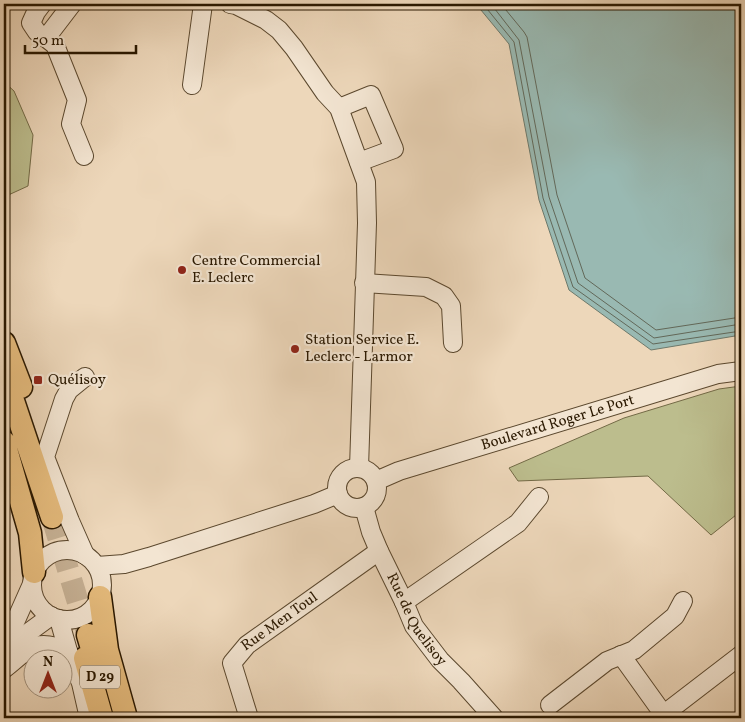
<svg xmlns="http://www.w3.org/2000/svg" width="745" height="722" font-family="Vollkorn,serif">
	<rect width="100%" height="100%" fill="#edd7ba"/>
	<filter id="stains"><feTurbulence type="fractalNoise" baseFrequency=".004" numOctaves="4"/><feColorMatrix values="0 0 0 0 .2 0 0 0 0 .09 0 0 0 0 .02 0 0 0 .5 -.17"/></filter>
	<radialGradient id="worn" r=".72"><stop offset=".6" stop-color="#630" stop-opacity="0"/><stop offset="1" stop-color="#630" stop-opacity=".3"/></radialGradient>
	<!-- green -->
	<path fill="#bcbd8d" stroke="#736a46" d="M4,82l10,9 19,44 -5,51 -24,11z
		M741,386v125l-30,24 -63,-59 -130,5 -9,-13 115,-50 95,-29z"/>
	<!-- water -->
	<path fill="#99b9b2" stroke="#6d796b" d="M476,4h265v331l-90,15 -82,-60 -30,-90 -30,-156z"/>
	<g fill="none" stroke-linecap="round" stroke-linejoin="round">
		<!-- shore -->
		<path stroke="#626859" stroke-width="1" d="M483,4l31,38 29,156 30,89 80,57 88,-13
			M491,4l28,36 30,157 29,86 76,55 87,-14
			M501,4l23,28 3,5 30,158 28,83 71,52 85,-13"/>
		<!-- major-tunnel -->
		<path stroke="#c6b195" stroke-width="22" stroke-dasharray="22 11" stroke-linecap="butt" d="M52,517l36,118"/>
		<!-- minor casing -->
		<g stroke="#5b482e" stroke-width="20">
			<g id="minor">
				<path d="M42,4l-6,8 -5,11 6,9 9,6"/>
				<path d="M72,4l-26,34 9,7 22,55 -6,24 13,32"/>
				<path d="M230,4l6,1 30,15 13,10 15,18 31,45 14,15 27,74 1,41 -8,245"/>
				<path d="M192,85l11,-81"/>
				<path d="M339,108l32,-13 23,54 -35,13"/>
				<path d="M364,283l62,4 18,9 7,10 2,37"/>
				<circle cx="357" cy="488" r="20"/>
				<path id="s1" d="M376,481l23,-10 319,-97 23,-3"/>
				<path id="s2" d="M364,507l7,25 8,19 25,51 10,24 26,34 21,21 33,37"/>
				<circle cx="67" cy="585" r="35"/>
				<path d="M85,555l-15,-34 -25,-64 19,-58 5,-9 16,-13"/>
				<path d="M97,566l27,-2 25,-7 165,-53 24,-10"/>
				<path d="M404,602l114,-79 21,-26"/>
				<path d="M59,619l9,32 13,32 8,35"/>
				<path d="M4,643l12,-23 16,-36"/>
				<path d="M621,655l43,60"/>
				<path d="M11,656l14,-21 26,-19"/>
				<path d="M4,669c25,-20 31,-32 64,-18"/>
				<path d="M550,705l57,-44 27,-11 41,-34 8,-15"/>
				<path id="s3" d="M249,718l-17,-55 15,-18 132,-94"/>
				<path d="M659,718l82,-63"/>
			</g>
		</g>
		<!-- major casing -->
		<g stroke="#2a1800" stroke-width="25">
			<path id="major" d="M4,343l17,44
				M4,374l48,143
				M4,442l26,91 4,39
				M100,597l7,53 19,68
				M88,635l11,37
				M85,658l17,60"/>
		</g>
		<!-- minor -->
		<use href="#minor" stroke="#f3e5d2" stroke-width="18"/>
		<!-- major -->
		<use href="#major" stroke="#e6bc7d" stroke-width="22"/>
	</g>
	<!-- markers -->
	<g fill="#8f2418" stroke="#f3e5d2" stroke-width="2">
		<circle cx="182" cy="270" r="5"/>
		<circle cx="295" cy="349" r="5"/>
		<rect x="33" y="375" width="10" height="10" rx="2.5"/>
	</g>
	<g text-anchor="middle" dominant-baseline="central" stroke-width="4.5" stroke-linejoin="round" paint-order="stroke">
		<!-- shield labels -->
		<rect fill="#f3e5d2" stroke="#66563f" stroke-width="1" x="80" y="665.5" width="40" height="23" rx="4"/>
		<g font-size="14" font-weight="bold" fill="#2a1800">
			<text x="100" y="677">D 29</text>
		</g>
		<!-- poi labels -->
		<g font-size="15" fill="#2a1800" stroke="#f3e5d2" text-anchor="start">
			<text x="192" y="261">Centre Commercial<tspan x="192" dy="17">E. Leclerc</tspan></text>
			<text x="305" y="340">Station Service E.<tspan x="305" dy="17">Leclerc - Larmor</tspan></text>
			<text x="48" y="380">Quélisoy</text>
		</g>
		<!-- street labels -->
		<g font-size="15" fill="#2a1800" stroke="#f3e5d2">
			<text stroke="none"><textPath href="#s1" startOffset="191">Boulevard Roger Le Port</textPath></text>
			<text stroke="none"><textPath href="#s2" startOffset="125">Rue de Quelisoy</textPath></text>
			<text stroke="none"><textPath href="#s3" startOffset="121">Rue Men Toul</textPath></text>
		</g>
	</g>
	<!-- margin -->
	<rect width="745" height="722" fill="none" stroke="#edd7ba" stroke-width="20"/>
	<rect x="5" y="5" width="735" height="712" fill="none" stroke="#2a1800" stroke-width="2.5"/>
	<rect x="10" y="10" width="725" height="702" fill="none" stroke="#2a1800"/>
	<!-- north arrow -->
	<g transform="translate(48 674)"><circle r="24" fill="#f3e5d2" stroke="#a3937e"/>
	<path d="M0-4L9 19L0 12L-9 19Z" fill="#8f2418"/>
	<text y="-8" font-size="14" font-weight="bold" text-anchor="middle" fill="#2a1800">N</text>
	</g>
	<!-- scale -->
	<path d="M25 45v8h111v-8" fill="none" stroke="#2a1800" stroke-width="2.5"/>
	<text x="32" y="45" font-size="15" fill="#2a1800" stroke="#f3e5d2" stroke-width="4" paint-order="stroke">50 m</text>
	<rect width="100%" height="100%" filter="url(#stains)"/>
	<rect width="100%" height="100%" fill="url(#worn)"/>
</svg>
